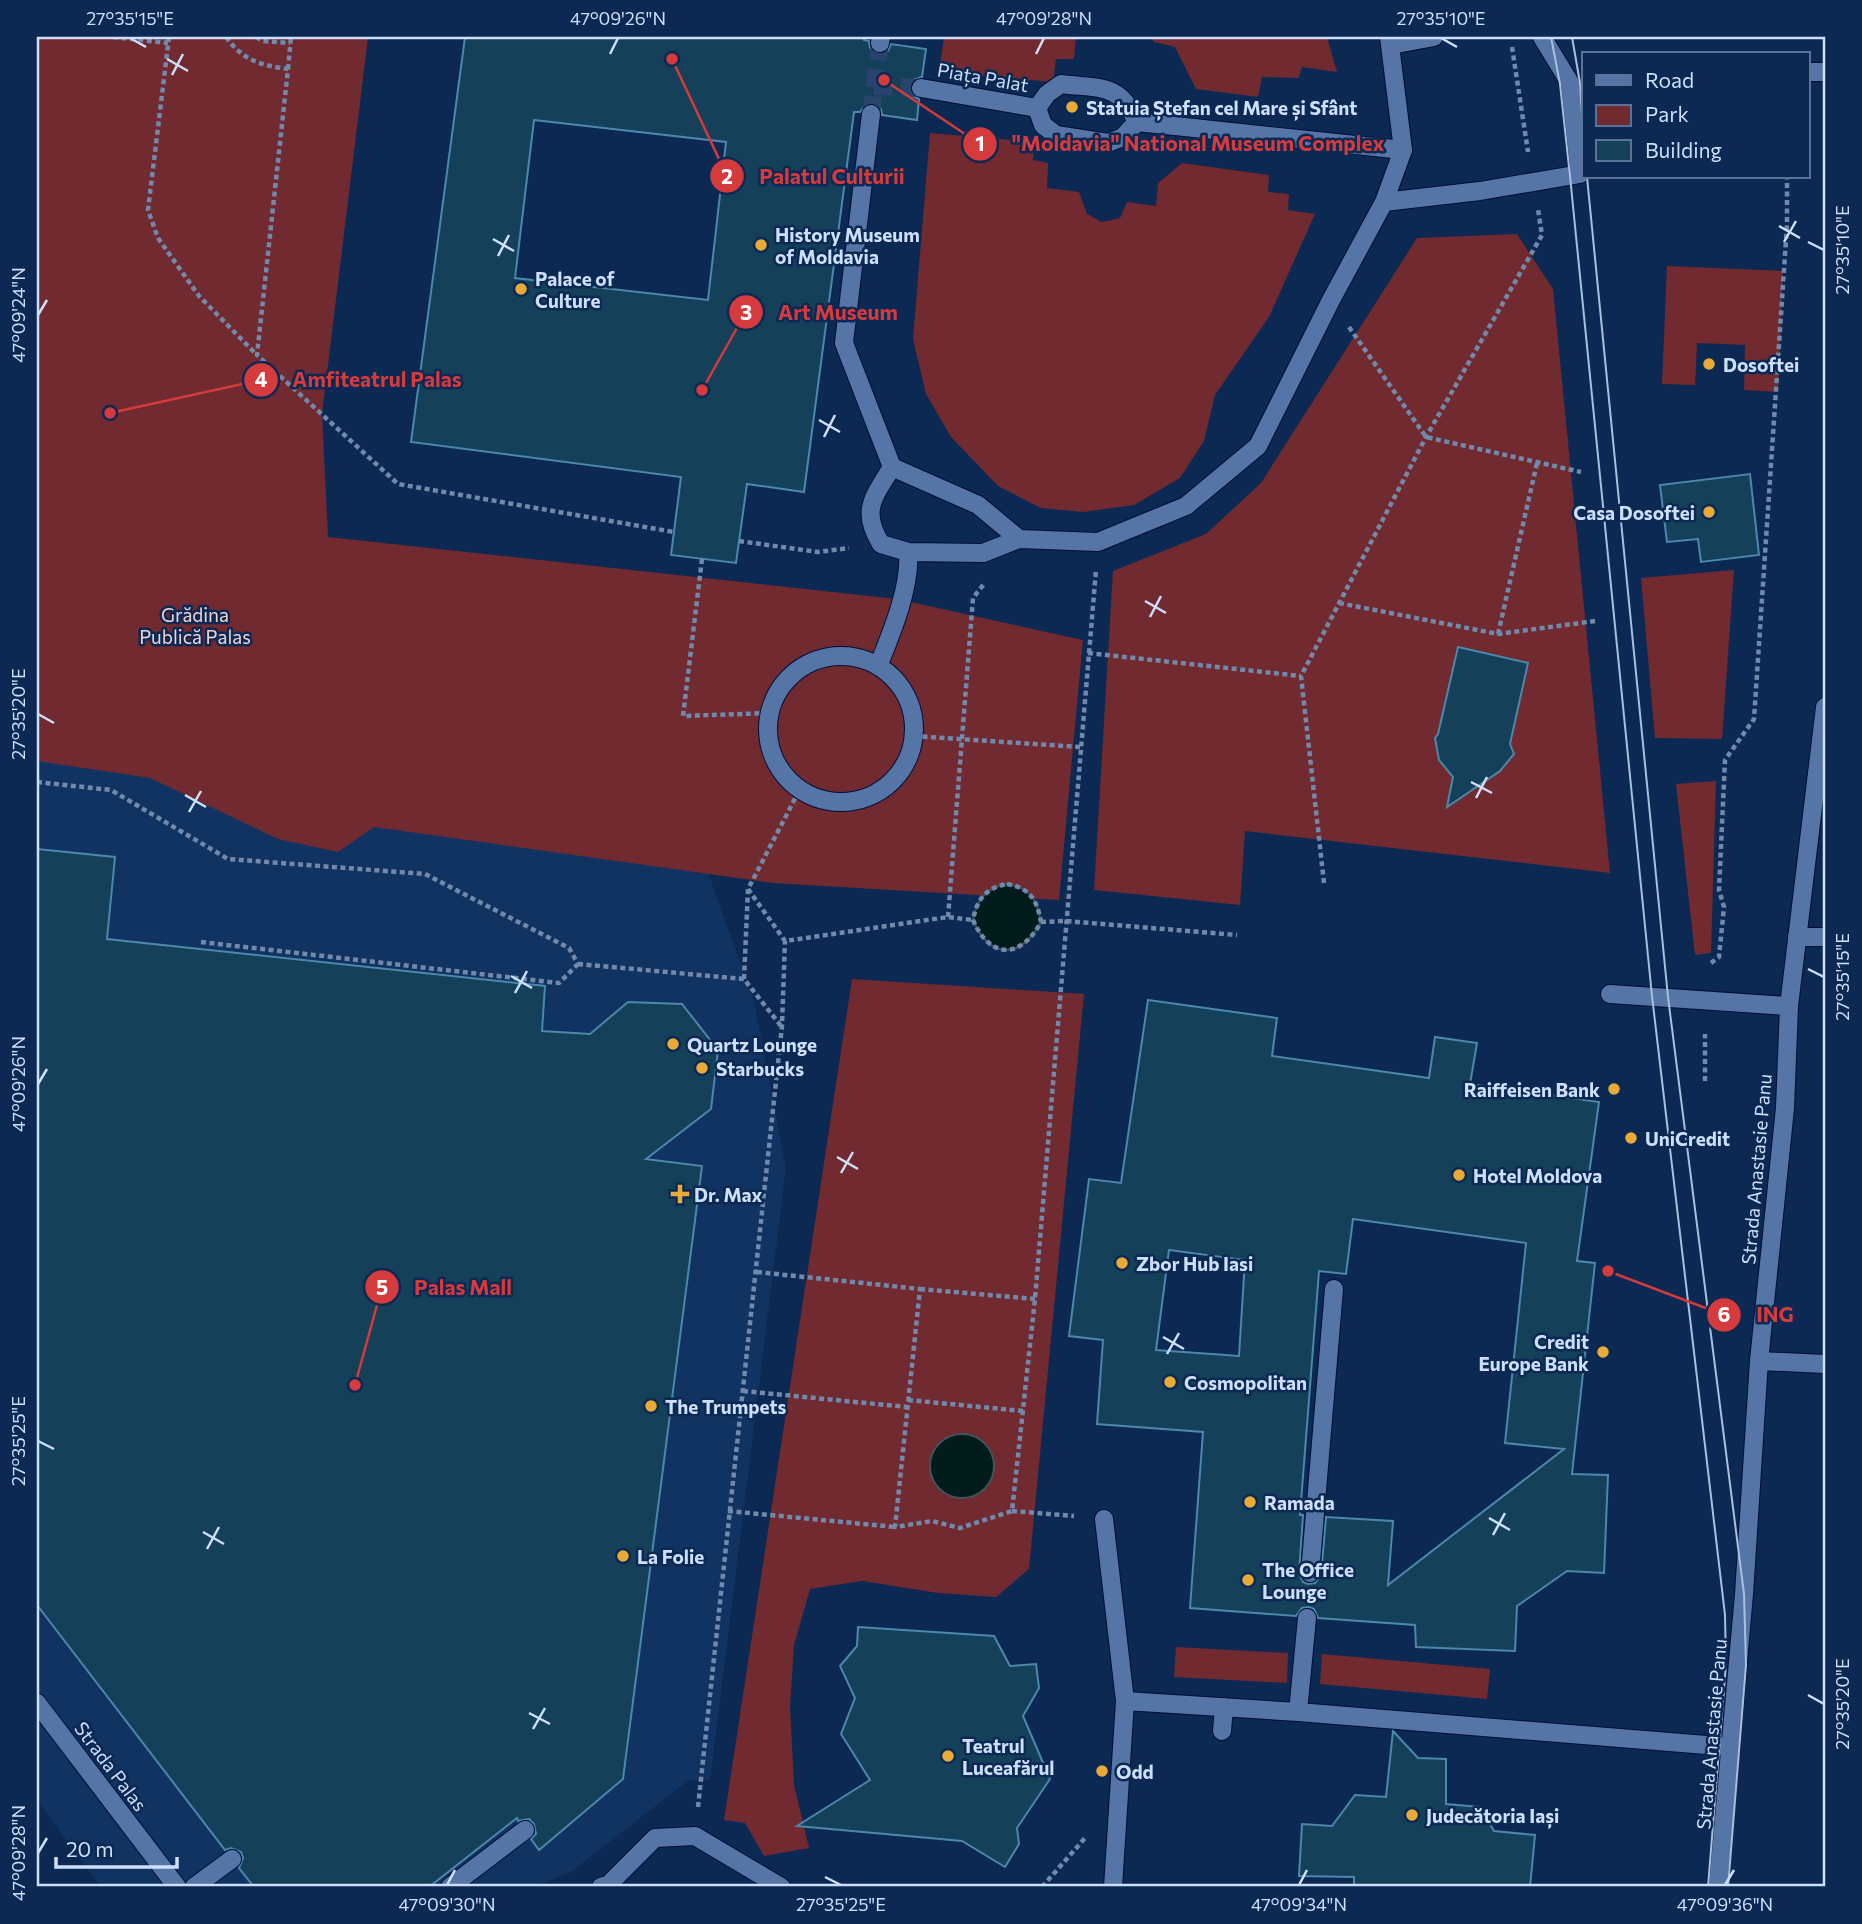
<svg xmlns="http://www.w3.org/2000/svg" width="1862" height="1924" font-family="Commissioner,sans-serif">
	<rect width="100%" height="100%" fill="#0b2953"/>
	<!-- built -->
	<path fill="#113362" d="M37,37h331l-46,377 6,123 353,259 73,206 32,166 -76,612h-21l-118,92 -37,15h-433l-64,-87z"/>
	<!-- green -->
	<path fill="#702a30" d="M37,37h331l-46,377 6,123 569,62 186,41 -24,260 -286,-17 -399,-56 -36,25 -60,-13 -128,-61 -113,-17z
		M944,37h160l-2,2 -26,-2 -2,22h-18l-3,23 -114,-10z
		M1151,37h176l10,35 -35,-5 -3,11 -37,-1 -4,20 -62,-8 -21,-42 -21,-5z
		M930,133l105,9 -2,18 15,3 -1,25 32,4 8,22 15,8 18,-4 7,-16 29,4 2,-23 24,-20 87,12 -1,17 21,2 -1,16 27,4 -46,103 -54,78 -11,46 -24,37 -46,27 -51,7 -42,-4 -43,-22 -47,-49 -25,-43 -13,-55z
		M1517,234l36,55 57,584 -365,-42 -5,74 -146,-15 19,-319 93,-37 55,-51 156,-245z
		M1667,266l116,5 -5,121 -34,-2 1,-45 -48,-2 -2,42 -33,-1z
		M1734,570l-12,169 -67,-1 -14,-160z
		M1716,781l-5,172 -16,2 -19,-171z
		M852,979l232,15 -55,575 -33,28 -58,-4 -76,-12 -52,8 -16,56 -4,61 4,79 15,63 -45,8 -19,-33 -21,-3z
		M1176,1647l112,6 -1,30 -113,-6z
		M1322,1654l168,15 -3,30 -167,-15z"/>
	<!-- water -->
	<path fill="#021b1b" stroke="#3f565e" stroke-width="2" d="M1007,884c24,4 30,16 34,38 -21,38 -51,37 -68,-2 4,-21 13,-32 34,-36z
		M930 1466a32 32 0 1 1 64 0a32 32 0 1 1-64 0Z"/>
	<!-- building -->
	<path fill="#154059" stroke="#4c87ac" stroke-width="2" fill-rule="evenodd" d="M465,37h399v3l5,1 1,7 7,6 11,-3 3,-7 35,5 -4,28 -9,3 -3,7 3,9 6,3 -2,21 -35,-5 -1,-6 -8,-6 -7,1 -6,8h-6l-50,380 -57,-8 -11,79 -65,-8 10,-78 -270,-35zM534,120l192,22 -18,158 -193,-22z
		M1750,474l9,81 -58,7 -3,-23 -31,3 -7,-57z
		M1458,647l70,16 -18,81 4,10 -14,17 -53,36 6,-30 -14,-17 -4,-22 3,-4z
		M37,849l78,8 -8,82 438,47 -3,45 48,3 38,-32 54,2 36,46 -7,59 -65,50 56,7 -79,613 -84,71 -8,-11 5,-5 -2,-10 -5,-5 -11,2 -1,-3 -88,69h-175l-15,-19 4,-10 -2,-6 -10,-4 -6,2 -188,-245z
		M1148,1000l129,18 -5,38 157,22 6,-41 42,6 -7,41 129,18 -22,159 18,2 -23,211 36,1 -4,98 -37,-2 -50,35 -2,45 -99,-4 -1,-22 -97,-7 -4,-9 -5,-2 -7,1 -6,8 -106,-8 13,-176 -106,-8 6,-84 -34,-4 20,-157 32,4zM1353,1219l173,24 -21,200 59,6 -176,136 5,-64 -67,-4 -5,58 -6,8 -7,1 -5,-2 -4,-9 4,-58h-3l19,-244 27,3zM1169,1250l76,10 -6,96 -83,-6z
		M858,1627l136,9 16,30 26,-2 3,24 -16,28 27,63 -33,49 2,16 -14,23 -43,-26 -165,-15 73,-46 -29,-46 14,-36 -15,-32 17,-20z
		M1393,1731l25,27 28,1v45l34,3 14,24 41,4 -5,52h-176v-10l-55,-1 3,-52 30,2 23,-31 31,2z"/>
	<g fill="none" stroke-linecap="round" stroke-linejoin="round">
		<!-- pedestrian-tunnel -->
		<path stroke="#28446c" stroke-width="18" stroke-dasharray="18 9" stroke-linecap="butt" d="M874,86l47,2
			M871,114l9,-71"/>
		<!-- service casing -->
		<g stroke="#000f37" stroke-width="20">
			<path id="service" d="M1391,45l43,-8
				M1808,72h17
				M1384,202l96,-11 100,-17 -10,-91 -28,-46
				M1019,539l-36,14 -75,-1 -27,-8c-21,-34 -7,-47 11,-77l86,38 41,34 79,3 88,-36 72,-60 73,-146 53,-98 19,-52 -14,-113
				M768 729a73 73 0 1 1 146 0a73 73 0 1 1-146 0Z
				M879,664c13,-32 32,-78 29,-112
				M1610,994l179,12
				M1759,1361l66,3
				M1104,1519l21,182 -12,186
				M1310,1573l24,-284
				M1125,1701l173,11 433,35
				M37,1703l140,184
				M1298,1712l9,-94
				M1222,1731l2,-24
				M194,1887l38,-28
				M450,1887l75,-57
				M601,1887l8,-3 46,-46 40,-2 86,51"/>
		</g>
		<!-- pedestrian casing -->
		<g stroke="#000f37" stroke-width="20">
			<path id="pedestrian" d="M880,43l1,-6
				M921,88l116,20 10,-14 14,-10c39,5 58,-2 76,38l266,28
				M1037,108l6,17 13,10 52,8 15,-6 14,-15
				M871,114l-27,229 48,124"/>
		</g>
		<!-- tertiary casing -->
		<g stroke="#000f37" stroke-width="20">
			<path id="tertiary" d="M1797,937h28"/>
		</g>
		<!-- secondary casing -->
		<g stroke="#000f37" stroke-width="20">
			<path id="secondary" d="M1718,1887l26,-293 15,-233 26,-253 4,-102 36,-299"/>
		</g>
		<!-- path -->
		<path stroke="#7289ab" stroke-width="4.5" stroke-dasharray="5 3.5" stroke-linecap="butt" d="M113,37l55,6
			M169,37l-21,173 10,28 41,58 58,59
			M226,37c17,23 33,28 62,32l-31,286 141,129 276,48
			M256,37l7,4 27,2
			M1512,47l16,105
			M288,69l3,-32
			M1349,327l77,110 155,35
			M739,541l79,11 31,-4
			M702,559l-19,157 87,-3
			M1339,603l159,31 97,-13
			M1498,634l39,-171
			M1088,653l213,23
			M914,736l166,11
			M37,782l74,8 117,69 197,15 144,74 9,16
			M1324,883l-23,-207 125,-239 116,-202 -4,-26
			M1007,884c23,4 30,16 34,38 -21,38 -51,37 -68,-2 4,-21 13,-32 34,-36z
			M748,889l37,52 163,-24 25,3
			M948,917l25,-319 11,-14
			M1041,922l25,-1 171,14
			M201,942l358,41 19,-19
			M1711,963l8,-6 5,-50 -5,-17 6,-130 29,-41 33,-494v-48
			M578,964l166,15 37,47
			M744,979l4,-90 52,-100
			M1705,1081v-47
			M757,1272l163,17 -25,238 37,-6 28,7 52,-17 23,-212 61,-729
			M920,1289l115,10
			M743,1391l164,16
			M908,1400l115,11
			M728,1511l167,16
			M1012,1511l62,5
			M1824,1767h1
			M698,1807l84,-781 3,-85
			M1042,1887l43,-49"/>
		<!-- service -->
		<use href="#service" stroke="#5475a5" stroke-width="18"/>
		<!-- pedestrian -->
		<use href="#pedestrian" stroke="#5475a5" stroke-width="18"/>
		<!-- tertiary -->
		<use href="#tertiary" stroke="#5475a5" stroke-width="18"/>
		<!-- secondary -->
		<use href="#secondary" stroke="#5475a5" stroke-width="18"/>
		<!-- tram -->
		<path stroke="#aabfdc" stroke-width="2" d="M1551,37l9,47 10,92 82,820 73,619 1,49 -18,223
			M1572,37l8,46 4,63
			M1587,177l81,820 76,597 2,71 -18,222"/>
	</g>
	<!-- ticks -->
	<path fill="none" stroke="#cddffa" stroke-width="2.5" d="M130,38l16,9M1441,38l16,9M610,54l8,-16M1036,54l8,-16M167,59l21,12M172,75l11,-21M1779,226l21,12M493,239l21,12M1784,242l12,-21M1808,242l16,8M498,256l11,-21M38,315l9,-15M819,420l21,12M824,437l11,-22M1145,601l21,12M1150,617l11,-21M38,714l16,9M1471,782l21,11M185,795l21,12M1476,798l11,-21M189,812l12,-21M1808,969l16,8M511,976l21,12M515,993l12,-22M38,1084l9,-15M837,1157l21,12M841,1173l12,-21M1163,1337l21,12M1167,1354l12,-21M38,1441l16,8M1489,1518l21,12M203,1532l21,12M1493,1535l12,-22M207,1549l12,-22M1808,1695l16,9M529,1713l21,11M533,1729l12,-21M38,1853l9,-15M825,1877l16,8M447,1885l8,-15M1299,1885l8,-15M1725,1885l9,-15"/>
	<!-- markers -->
	<g fill="#eaaa38" stroke="#0b2953" stroke-width="2.5">
		<circle cx="1072" cy="107" r="7"/>
		<circle cx="761" cy="245" r="7"/>
		<circle cx="521" cy="289" r="7"/>
		<circle cx="1709" cy="364" r="7"/>
		<circle cx="1709" cy="512" r="7"/>
		<circle cx="673" cy="1044" r="7"/>
		<circle cx="702" cy="1068" r="7"/>
		<circle cx="1614" cy="1089" r="7"/>
		<circle cx="1631" cy="1138" r="7"/>
		<circle cx="1459" cy="1175" r="7"/>
		<path d="M676.5 1183.5h7v7h7v7h-7v7h-7v-7h-7v-7h7z"/>
		<circle cx="1122" cy="1263" r="7"/>
		<circle cx="1603" cy="1352" r="7"/>
		<circle cx="1170" cy="1382" r="7"/>
		<circle cx="651" cy="1406" r="7"/>
		<circle cx="1250" cy="1502" r="7"/>
		<circle cx="623" cy="1556" r="7"/>
		<circle cx="1248" cy="1580" r="7"/>
		<circle cx="948" cy="1756" r="7"/>
		<circle cx="1102" cy="1771" r="7"/>
		<circle cx="1412" cy="1815" r="7"/>
	</g>
	<g text-anchor="middle" dominant-baseline="central" stroke-width="5" stroke-linejoin="round" paint-order="stroke">
		<!-- street labels -->
		<g font-size="19" fill="#cddffa" stroke="#0b2953">
			<text transform="translate(983 77) rotate(10)">Piața Palat</text>
			<text transform="translate(1756 1169) rotate(-85)">Strada Anastasie Panu</text>
			<text transform="translate(1711 1734) rotate(-85)">Strada Anastasie Panu</text>
			<text transform="translate(111 1766) rotate(53)">Strada Palas</text>
		</g>
		<!-- poi labels -->
		<g font-size="19" font-weight="bold" fill="#cddffa" stroke="#0b2953" text-anchor="start">
			<text x="1086" y="107">Statuia Ștefan cel Mare și Sfânt</text>
			<text x="775" y="234">History Museum<tspan x="775" dy="22">of Moldavia</tspan></text>
			<text x="535" y="278">Palace of<tspan x="535" dy="22">Culture</tspan></text>
			<text x="1723" y="364">Dosoftei</text>
			<text x="1695" y="512" text-anchor="end">Casa Dosoftei</text>
			<text x="687" y="1044">Quartz Lounge</text>
			<text x="716" y="1068">Starbucks</text>
			<text x="1600" y="1089" text-anchor="end">Raiffeisen Bank</text>
			<text x="1645" y="1138">UniCredit</text>
			<text x="1473" y="1175">Hotel Moldova</text>
			<text x="694" y="1194">Dr. Max</text>
			<text x="1136" y="1263">Zbor Hub Iasi</text>
			<text x="1589" y="1341" text-anchor="end">Credit<tspan x="1589" dy="22">Europe Bank</tspan></text>
			<text x="1184" y="1382">Cosmopolitan</text>
			<text x="665" y="1406">The Trumpets</text>
			<text x="1264" y="1502">Ramada</text>
			<text x="637" y="1556">La Folie</text>
			<text x="1262" y="1569">The Office<tspan x="1262" dy="22">Lounge</tspan></text>
			<text x="962" y="1745">Teatrul<tspan x="962" dy="22">Luceafărul</tspan></text>
			<text x="1116" y="1771">Odd</text>
			<text x="1426" y="1815">Judecătoria Iași</text>
		</g>
		<!-- park labels -->
		<g font-size="19" fill="#f4d2d2" stroke="#0b2953">
			<text x="195" y="614">Grădina<tspan x="195" dy="22">Publică Palas</tspan></text>
		</g>
	</g>
	<!-- callouts -->
	<path fill="none" stroke="#d53a3d" stroke-width="2.5" d="M884 80L980 144M672 59L727 176M702 390L746 312M110 413L261 380M355 1385L382 1287M1608 1271L1724 1315"/>
	<g fill="#d53a3d" stroke="#0b2953" stroke-width="2.5">
		<circle cx="884" cy="80" r="7"/>
		<circle cx="672" cy="59" r="7"/>
		<circle cx="702" cy="390" r="7"/>
		<circle cx="110" cy="413" r="7"/>
		<circle cx="355" cy="1385" r="7"/>
		<circle cx="1608" cy="1271" r="7"/>
		<circle cx="980" cy="144" r="18"/>
		<circle cx="727" cy="176" r="18"/>
		<circle cx="746" cy="312" r="18"/>
		<circle cx="261" cy="380" r="18"/>
		<circle cx="382" cy="1287" r="18"/>
		<circle cx="1724" cy="1315" r="18"/>
	</g>
	<g font-size="21" text-anchor="middle" font-weight="bold" fill="#fff">
		<text x="980" y="151">1</text>
		<text x="727" y="184">2</text>
		<text x="746" y="320">3</text>
		<text x="261" y="387">4</text>
		<text x="382" y="1295">5</text>
		<text x="1724" y="1322">6</text>
	</g>
	<g font-size="21" text-anchor="middle" font-weight="bold" fill="#d53a3d" stroke="#0b2953" stroke-width="5" stroke-linejoin="round" paint-order="stroke">
		<text x="1198" y="151">"Moldavia" National Museum Complex</text>
		<text x="832" y="184">Palatul Culturii</text>
		<text x="838" y="320">Art Museum</text>
		<text x="377" y="387">Amfiteatrul Palas</text>
		<text x="463" y="1295">Palas Mall</text>
		<text x="1775" y="1322">ING</text>
	</g>
	<!-- border -->
	<rect width="1862" height="1924" fill="none" stroke="#0b2953" stroke-width="77"/>
	<!-- legend -->
	<rect x="1582" y="52" width="228" height="126" fill="#0b2953" stroke="#597296" stroke-width="2"/>
	<rect x="1596" y="75" width="35" height="10" fill="#5475a5" stroke="#597296" stroke-width="2"/>
	<text x="1645" y="88" font-size="21" fill="#cddffa">Road</text>
	<rect x="1596" y="105" width="35" height="21" fill="#702a30" stroke="#597296" stroke-width="2"/>
	<text x="1645" y="122" font-size="21" fill="#cddffa">Park</text>
	<rect x="1596" y="140" width="35" height="21" fill="#154059" stroke="#597296" stroke-width="2"/>
	<text x="1645" y="158" font-size="21" fill="#cddffa">Building</text>
	<!-- scale -->
	<path d="M56 1857v10h121v-10" fill="none" stroke="#cddffa" stroke-width="3.5"/>
	<text x="66" y="1857" font-size="21" fill="#cddffa" stroke="#0b2953" stroke-width="5" paint-order="stroke">20 m</text>
	<rect x="38" y="38" width="1786" height="1847" fill="none" stroke="#cddffa" stroke-width="2.5"/>
	<g font-size="18" text-anchor="middle" fill="#cddffa">
		<text x="130" y="25">27°35'15"E</text>
		<text x="618" y="25">47°09'26"N</text>
		<text x="1044" y="25">47°09'28"N</text>
		<text x="1441" y="25">27°35'10"E</text>
		<text transform="translate(1843 250) rotate(-90)" y="6">27°35'10"E</text>
		<text transform="translate(19 315) rotate(-90)" y="6">47°09'24"N</text>
		<text transform="translate(19 714) rotate(-90)" y="6">27°35'20"E</text>
		<text transform="translate(1843 977) rotate(-90)" y="6">27°35'15"E</text>
		<text transform="translate(19 1084) rotate(-90)" y="6">47°09'26"N</text>
		<text transform="translate(19 1441) rotate(-90)" y="6">27°35'25"E</text>
		<text transform="translate(1843 1704) rotate(-90)" y="6">27°35'20"E</text>
		<text transform="translate(19 1853) rotate(-90)" y="6">47°09'28"N</text>
		<text x="447" y="1911">47°09'30"N</text>
		<text x="841" y="1911">27°35'25"E</text>
		<text x="1299" y="1911">47°09'34"N</text>
		<text x="1725" y="1911">47°09'36"N</text>
	</g>
</svg>
